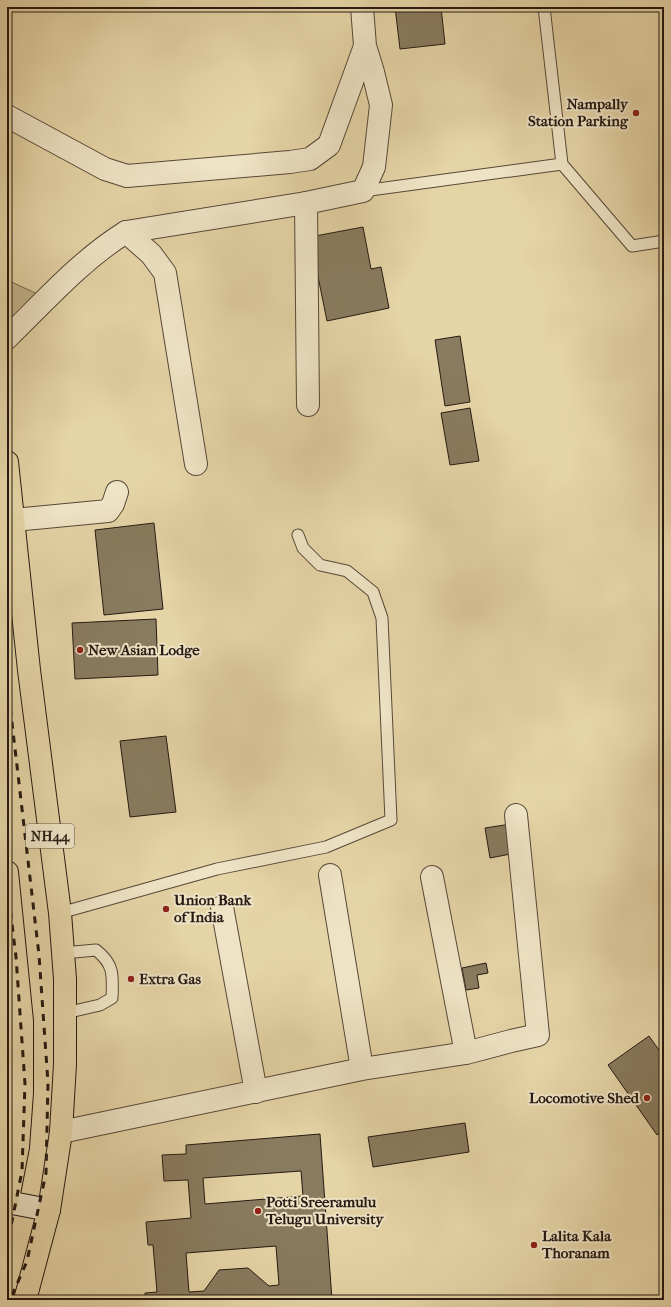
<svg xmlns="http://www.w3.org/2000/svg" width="671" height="1307" font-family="'IM FELL French Canon',serif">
	<rect width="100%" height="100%" fill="#e5d4a6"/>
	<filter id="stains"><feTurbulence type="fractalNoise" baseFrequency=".005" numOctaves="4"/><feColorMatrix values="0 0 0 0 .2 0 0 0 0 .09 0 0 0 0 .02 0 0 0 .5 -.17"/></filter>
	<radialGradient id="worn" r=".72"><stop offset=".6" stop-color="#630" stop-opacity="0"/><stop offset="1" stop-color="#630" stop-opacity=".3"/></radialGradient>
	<!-- green -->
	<path fill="#c5b48d" stroke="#766750" d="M7,280l37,17 -37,37z"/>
	<!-- building -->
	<path fill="#897b5f" stroke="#261a13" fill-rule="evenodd" d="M395,7h46l4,37 -45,5z
		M363,227l8,42 10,-2 8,41 -62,13 -17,-84z
		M460,336l10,66 -25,4 -10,-66z
		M470,408l9,53 -29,4 -9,-52z
		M154,523l9,86 -59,6 -9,-85z
		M156,619l2,56 -83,4 -3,-56z
		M166,736l10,76 -46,5 -10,-76z
		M511,824l5,29 -26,5 -5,-30z
		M486,963l2,10 -11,2 2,13 -13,2 -4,-22z
		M649,1036l15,21v73l-7,5 -49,-70z
		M465,1123l4,29 -96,15 -5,-30z
		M320,1134l12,166h-187v-7l12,-1 -4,-47h-5l-2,-23 45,-4 -3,-38 -24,1 -2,-26 24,-1v-9zM301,1171l2,25 -98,8 -2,-26zM276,1246l3,39 -10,1 -21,-18 -29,2 -15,21 -15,1 -3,-39z"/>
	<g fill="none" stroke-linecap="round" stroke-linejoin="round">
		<!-- service casing -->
		<g stroke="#564838" stroke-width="13">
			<path id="service" d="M544,7l18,157
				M363,191l199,-27 70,82 32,-5
				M60,913l157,-44 109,-22 65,-27 -9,-202 -9,-26 -26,-21 -27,-6 -17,-17 -5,-13
				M63,953l33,-3c18,14 17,25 16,48l-12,7 -35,8"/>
		</g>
		<!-- minor casing -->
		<g stroke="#564838" stroke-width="24">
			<path id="minor" d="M306,203l2,202
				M126,232l25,22 14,19 31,191
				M14,520l94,-9 5,-7 4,-12
				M330,875l32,194
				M432,877l34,176
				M222,907l34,185
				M61,1132l301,-63 104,-16 45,-12 27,-6 -22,-220"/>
		</g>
		<!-- tertiary casing -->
		<g stroke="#564838" stroke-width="24">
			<path id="tertiary" d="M7,116l98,53 22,7 163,-14 20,-3 19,-14 36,-99
				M7,338c38,-37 74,-78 119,-106l180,-29 57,-12 11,-24 7,-62 -8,-33 -8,-26 -3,-39"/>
		</g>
		<!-- secondary casing -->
		<g stroke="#261a13" stroke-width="24">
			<path id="secondary" d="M7,1202l42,8"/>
		</g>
		<!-- trunk casing -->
		<g stroke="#261a13" stroke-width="24">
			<path id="trunk" d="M7,462l22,208 31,243 5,66v85l-4,68 -12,78 -24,90
				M7,872l15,149v72l-4,54 -11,57"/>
		</g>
		<!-- service -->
		<use href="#service" stroke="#eee3c5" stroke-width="11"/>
		<!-- minor -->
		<use href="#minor" stroke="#eee3c5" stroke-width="22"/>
		<!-- tertiary -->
		<use href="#tertiary" stroke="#eee3c5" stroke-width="22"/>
		<!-- secondary -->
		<use href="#secondary" stroke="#eee3c5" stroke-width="22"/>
		<!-- trunk -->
		<use href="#trunk" stroke="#e5d4a6" stroke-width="22"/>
		<!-- rail -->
		<path stroke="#261a13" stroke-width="3" stroke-dasharray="7 7" stroke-linecap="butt" d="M7,680l32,275 9,128 -2,90 -19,88 -17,39
			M7,883l9,74 9,127 -3,87 -15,75"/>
	</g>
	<!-- markers -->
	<g fill="#8f2418" stroke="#eee3c5" stroke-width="1.5">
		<circle cx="636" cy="113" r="4"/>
		<circle cx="80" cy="650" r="4"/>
		<circle cx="166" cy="909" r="4"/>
		<circle cx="131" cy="979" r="4"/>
		<circle cx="647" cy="1098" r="4"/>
		<circle cx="258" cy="1211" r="4"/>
		<circle cx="534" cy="1245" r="4"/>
	</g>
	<g text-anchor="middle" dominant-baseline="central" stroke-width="4" stroke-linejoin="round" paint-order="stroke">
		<!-- shield labels -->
		<rect fill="#eee3c5" stroke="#625648" stroke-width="1" x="26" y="824" width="48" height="24" rx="3"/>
		<g font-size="14" font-weight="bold" fill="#261a13">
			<text x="50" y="836">NH44</text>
		</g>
		<!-- poi labels -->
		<g font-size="15" font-weight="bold" fill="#261a13" stroke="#eee3c5" text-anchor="start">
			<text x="628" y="104" text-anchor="end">Nampally<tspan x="628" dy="17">Station Parking</tspan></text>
			<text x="88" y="650">New Asian Lodge</text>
			<text x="174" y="900">Union Bank<tspan x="174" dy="17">of India</tspan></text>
			<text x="139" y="979">Extra Gas</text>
			<text x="639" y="1098" text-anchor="end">Locomotive Shed</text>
			<text x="266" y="1202">Potti Sreeramulu<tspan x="266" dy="17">Telugu University</tspan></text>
			<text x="542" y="1236">Lalita Kala<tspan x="542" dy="17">Thoranam</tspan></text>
		</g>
	</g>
	<!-- margin -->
	<rect width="671" height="1307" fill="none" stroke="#e5d4a6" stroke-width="24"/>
	<rect x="8" y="8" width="655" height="1291" fill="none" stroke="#261a13" stroke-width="2"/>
	<rect x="12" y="12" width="647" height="1283" fill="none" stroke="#261a13"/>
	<rect width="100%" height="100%" filter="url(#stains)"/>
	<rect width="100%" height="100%" fill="url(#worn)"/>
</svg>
